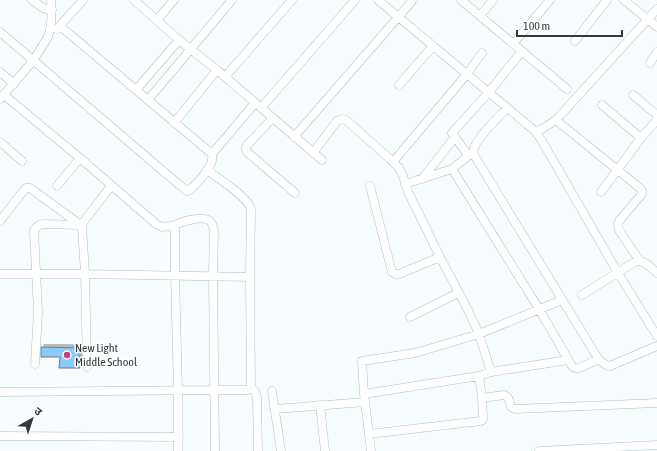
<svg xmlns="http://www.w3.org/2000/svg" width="657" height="451" font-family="'Asap Condensed','Noto Sans Devanagari',sans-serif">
	<defs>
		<filter id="shadow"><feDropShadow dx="3" dy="-3" stdDeviation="0" flood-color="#0004"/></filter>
	</defs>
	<rect width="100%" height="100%" fill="#f7fdfe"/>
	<!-- building -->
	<path fill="#8acbfe" stroke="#717a82" filter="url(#shadow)" d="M41,347l39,1v20h-21l1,-11h-19z"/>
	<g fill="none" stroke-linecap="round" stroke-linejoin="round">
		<!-- minor casing -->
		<g stroke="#b0bec1" stroke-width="9">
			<path id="minor" d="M32,0l11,8 9,2
				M134,0l45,40 38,30 105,90
				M378,0l157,131 7,10 76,132 39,63
				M461,0l106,89
				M624,0l33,27
				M480,16l13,-16
				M157,20l17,-20
				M57,29l26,-29
				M0,32l183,156 4,3 3,-1c8,-9 25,-23 22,-36l-64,-54 -88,-74
				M575,41l32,-41
				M513,44l37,-44
				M650,63l7,-11
				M0,72l14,12
				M225,77l67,-77
				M399,85l34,-39
				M136,90l43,-50
				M4,95l76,63 76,66 6,3 9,-1 4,3v47l3,114v61
				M633,95l24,20
				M0,99l33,-38 15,-24c4,-11 4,-25 3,-37
				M148,100l84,-100
				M602,105l39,33
				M261,108l94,-108
				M507,108c-7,8 -32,31 -33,41 -1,2 0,4 0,6l125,205 7,5 4,1 47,-20
				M273,118l-25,26c-2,2 -3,5 -1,8l48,41
				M556,120l85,69 1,3v2l-23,27 -1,3 1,6 20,30
				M174,123l43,-53
				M535,131l7,-2 14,-9 101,-111
				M294,137l119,-137
				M0,142l22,19
				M313,153l24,-32 5,-2 4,1 44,39 9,9 4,8 5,16 10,20 22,45 27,51 12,26 12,38
				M212,154l43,-51
				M468,155l-16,-22 37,-41 33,-41
				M393,162l74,-88 15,-21
				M452,169l87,140 33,57c1,1 2,2 3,2 6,2 17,-8 24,-8
				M207,170c12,9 40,26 44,39l-1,68 1,111 4,3 2,6 1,54
				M422,179l33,-42
				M405,184l47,-15 20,-16
				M57,186l23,-28
				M370,186l22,86 3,2h4l41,-17
				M601,192l40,-54 16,-18
				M0,221l24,-31 2,-2h4l52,38 3,48 2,93
				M173,226c7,-4 30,-11 37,-5 3,3 3,6 4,9l-1,46 2,175
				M0,274h85l165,3
				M582,295l54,-34c8,-2 15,7 21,12
				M410,317l48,-24
				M35,364l3,-52 -4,-81c2,-5 5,-6 9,-7l38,1 30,-39
				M272,391l9,60
				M0,392l214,-2h34l3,-2
				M364,394l115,-18 12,-4 77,-12
				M482,398l22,-3c6,2 5,7 7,12l4,2 142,-6
				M320,405l5,46
				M275,409l90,-7
				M369,434l112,-13 2,-2 -1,-21 -3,-22
				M0,436l179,1
				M371,451l-7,-57 -2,-33 53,-8 64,-19 83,-34
				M539,451l118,-6"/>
		</g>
		<!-- minor -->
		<use href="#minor" stroke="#fff" stroke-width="8"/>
	</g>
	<!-- markers -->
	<circle fill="#c8407f" stroke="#fff" stroke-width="1.5" cx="67" cy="355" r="4"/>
	<g text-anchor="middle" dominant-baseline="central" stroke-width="3" stroke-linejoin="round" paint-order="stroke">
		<!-- poi labels -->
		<g font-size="12" fill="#33393b" stroke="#fff" text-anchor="start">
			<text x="75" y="348">New Light<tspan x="75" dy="14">Middle School</tspan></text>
		</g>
	</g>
	<!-- north arrow -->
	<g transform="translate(32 419) rotate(39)" stroke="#ffffff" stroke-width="3" paint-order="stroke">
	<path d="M0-3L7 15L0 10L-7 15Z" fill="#33393b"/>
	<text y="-6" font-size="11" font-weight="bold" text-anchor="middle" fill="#33393b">उ</text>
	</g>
	<!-- scale -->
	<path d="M517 30v6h105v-6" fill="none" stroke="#33393b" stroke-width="2"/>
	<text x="523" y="30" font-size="12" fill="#33393b" stroke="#ffffff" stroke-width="3" paint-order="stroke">100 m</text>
</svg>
